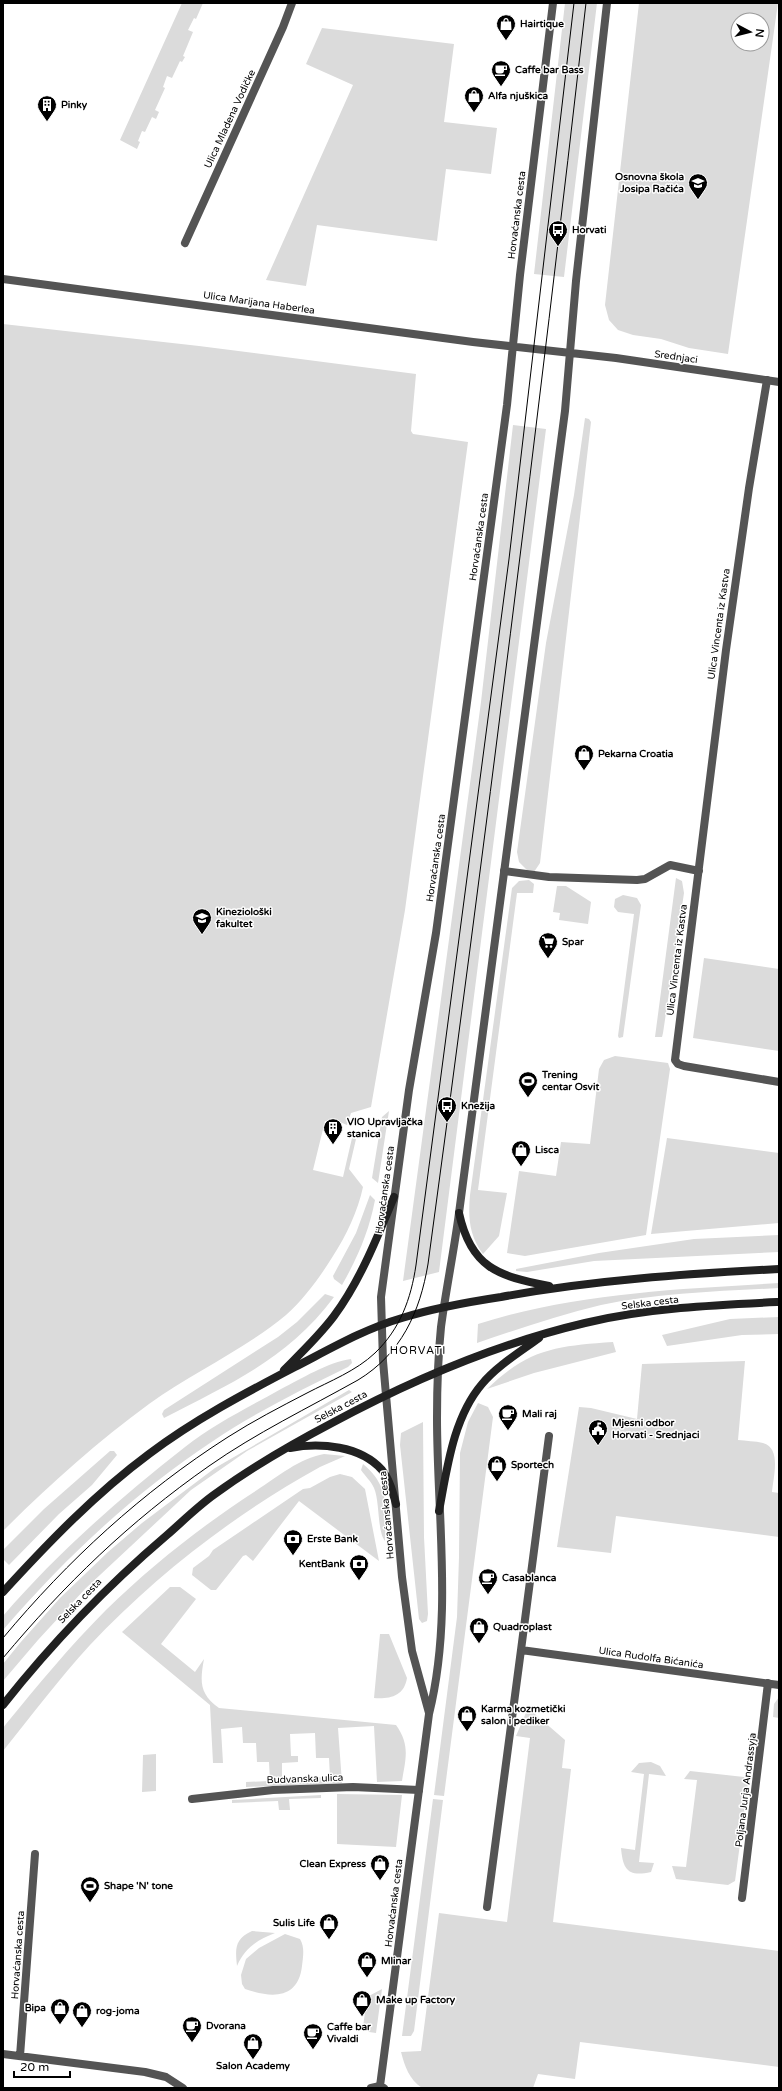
<svg xmlns="http://www.w3.org/2000/svg" width="782" height="2091" font-family="'Varela Round',sans-serif">
	<rect width="100%" height="100%" fill="#fff"/>
	<!-- green -->
	<path fill="#dbdbdb" fill-rule="evenodd" d="M182,3h21l-7,16 -2,-1 -6,12 5,2 -10,24 2,1 -3,5 -2,-1 -8,17 -5,-2 -4,11 2,1 -10,22 4,2 -3,7 -4,-2 -7,15 -3,-1 -4,10 2,1 -3,7 -17,-9z
		M565,3h32l-33,274 -30,-3z
		M639,3h139l-50,351 -39,-6 -28,-9 -28,-4 -15,-5 -9,-10 -4,-15zM738,20h24v24h-24z
		M322,28l132,16 -10,78 53,6 -6,46 -45,-5 -9,72 -120,-16 -11,61 -40,-6 87,-195 -47,-21z
		M3,324l196,22 217,28 -5,57 2,3 55,8 -63,468 -34,197 -20,6 -4,12 -7,-3 -15,-1 -12,49 30,7 9,-39 4,1 -7,30 14,18c-5,24 -17,49 -30,69 -13,21 -28,42 -47,59 -42,35 -93,57 -137,89 -52,38 -100,81 -146,127z
		M585,418l4,1 2,3 -51,441 -6,9h-5l-10,-10 -2,-10 29,-209 28,-148z
		M513,425l33,4 -107,843 -36,9 78,-579z
		M676,878l6,3 2,12 -21,140 -1,4h-7z
		M529,880l5,4 -1,9h-16l-39,297 29,3 -8,43 -16,18c-14,-19 -15,-37 -13,-59l42,-307 7,-7z
		M557,886h9l25,16 -3,22 -29,-4 1,-7 -7,-1z
		M623,895l14,3 4,7 -18,132 -4,1 -1,-2 16,-122 -16,-2 -4,-5 1,-8z
		M704,958l75,11v82l-86,-13z
		M615,1056l53,7 2,6 -24,166 -121,21 -18,-3 12,-82 37,5 5,-34 29,2 9,-75 5,-9z
		M389,1111l-11,72 -6,-5 10,-61z
		M667,1138l112,15v70l-128,11z
		M370,1195l5,5c-6,31 -17,57 -33,85l-8,-6 -1,-3 23,-43z
		M779,1235v17l-185,9 -67,11 -11,-1v-2l83,-16 95,-14z
		M779,1283v5c-56,3 -123,5 -178,17 -42,10 -83,24 -124,38l1,-19c97,-31 200,-35 301,-41z
		M325,1294l9,3c-46,62 -103,86 -170,121l-2,-4 2,-4 114,-73 19,-15z
		M779,1317v17l-37,1 -75,11 -5,-11 68,-16z
		M613,1342l3,10 -82,21 -47,16c42,-41 71,-43 126,-47z
		M351,1359l1,4 -4,4c-45,22 -92,45 -135,74 -79,52 -148,117 -210,189v-14c54,-63 117,-118 182,-169 29,-23 64,-40 96,-58 20,-10 47,-27 70,-30z
		M745,1361l-7,79c8,1 17,1 25,3 19,5 10,35 9,49l7,1v44l-163,-21 -5,37 -54,-6 22,-140 12,1 46,11 5,-55z
		M349,1390l3,2 -105,59 -56,39 -106,99 -47,51 -35,41v-17l17,-21 40,-45 48,-46 34,-29 73,-55z
		M478,1403l10,4 5,10 -49,379 -10,-1 23,-178 2,-60 1,-104 8,-31z
		M423,1422l1,115 4,77 -1,7 -5,2 -3,-4 -19,-174 1,-12z
		M110,1451h4l3,4 -25,30 -33,29 -50,51 -6,-6v-9l41,-41z
		M324,1454l21,2c-8,4 -17,7 -25,11 -85,47 -164,108 -230,178 -31,34 -58,70 -87,106v-23l3,-4c32,-39 64,-78 100,-114 46,-45 97,-85 151,-120 20,-13 43,-32 67,-36z
		M363,1464c27,22 23,45 22,77 -8,-10 -5,-39 -11,-53 -3,-7 -9,-12 -13,-18z
		M340,1474l12,3 13,12 14,72 -80,-60 -46,60 -7,-6 -3,1 -27,34h-5l-19,-15 1,-7 16,-12 4,-6 90,-61 7,-1 20,-11z
		M170,1587h10l16,12 -35,45 34,28 9,-13c-4,22 -5,35 15,49l177,17c14,20 10,32 6,56l-25,1 -3,-56 -36,2 4,55 -96,4v-5l24,-1 -1,-19h-12l-1,-19h-13l-1,-16 -21,2 2,34h-10l-3,-58 -88,-73zM315,1733l1,25h13l1,19 -48,2v-16l16,-1v-6h-7l-1,-22z
		M380,1634h9l18,44c-3,19 -18,21 -33,20z
		M779,1697v21l-6,-1 1,-13z
		M528,1708l37,32 -3,28 9,1 -18,153 226,29v116l-199,-25 -5,37 -37,-5 -5,14h-111c-13,-9 -17,-21 -21,-36l20,-1 18,-138 68,9 23,-184 -14,-2z
		M156,1754v37l-14,1 1,-37z
		M651,1762l9,4 6,10 -17,-2 -10,88 15,1 -3,9c-23,5 -28,-2 -30,-24l14,2 9,-76 -13,-2 8,-9z
		M690,1771l54,6 4,7 -13,97 -7,4 -52,-6 -4,-13 14,1 11,-87 -13,-1z
		M337,1794l65,1 -6,52 -59,-3z
		M321,1795v3l-32,1 1,11h-11l-1,-9 -46,2v-3z
		M433,1799l10,1 -29,231 -3,5h-9z
		M252,1931l23,2c-18,7 -30,15 -38,33 -2,-18 -2,-27 15,-35z
		M285,1934l15,5c5,9 3,17 2,27 -4,34 -31,32 -57,23l-3,-5 -1,-9 5,-16 13,-11z
		M382,1989l-6,44 -7,-1 -6,-5 4,-30z"/>
	<g fill="none" stroke-linecap="round" stroke-linejoin="round">
		<!-- minor -->
		<path stroke="#545454" stroke-width="8" d="M185,243l98,-216 9,-24
			M767,380l-18,108 -23,162 -51,410 3,4 6,2 95,16
			M504,871l45,6 88,3 8,-1 25,-14 29,6
			M549,1436l-28,214 258,35
			M192,1799l81,-9 80,-3 66,3
			M742,1898l26,-215
			M487,1907l34,-257
			M3,2054l142,18 21,5 17,11
			M20,2056l15,-202
			M371,2088l9,-2"/>
		<!-- tertiary -->
		<path stroke="#545454" stroke-width="8" d="M3,279l470,63 143,16 163,24
			M429,1713l-17,-62 -10,-74 -19,-216 -2,-64 28,-207 27,-157 71,-528 13,-130 33,-272
			M384,2088l-4,-2 49,-372c24,-96 8,-198 8,-296 0,-31 1,-61 4,-91 5,-38 13,-76 18,-114l106,-802 11,-130 31,-278"/>
		<!-- secondary -->
		<path stroke="#212121" stroke-width="8" d="M459,1213c12,55 39,63 90,73
			M284,1370c17,-17 35,-34 50,-54 26,-35 43,-78 60,-119
			M290,1448c30,-6 71,-2 92,22 8,10 11,23 14,34
			M439,1511c8,-42 14,-93 43,-127 15,-18 38,-32 57,-46
			M3,1592c45,-49 92,-98 146,-138 45,-34 96,-61 146,-87 35,-18 69,-38 107,-49 32,-10 66,-16 99,-21 92,-17 184,-23 278,-28
			M3,1705c49,-62 103,-118 164,-170 16,-14 31,-29 48,-41 37,-27 77,-50 117,-71 80,-43 164,-79 253,-100 63,-15 130,-18 194,-21"/>
		<!-- tram -->
		<path stroke="#000" stroke-width="1" d="M3,1638c65,-78 139,-146 225,-201 25,-16 52,-30 79,-44 23,-12 49,-22 68,-40 25,-24 36,-54 41,-88l93,-706 65,-556
			M3,1658c62,-74 126,-136 206,-192 47,-33 99,-58 149,-86 43,-26 62,-68 70,-116 57,-420 110,-840 158,-1261"/>
	</g>
	<!-- icons -->
	<defs>
		<g id="shop-pin" transform="scale(1)"><path d="M0 17L-7.5 6A9.5 9.5 0 1 1 7.5 6Z" fill="#000" stroke="#fff"/><path d="M-5-2.5h2.3a2.7 3.5 0 0 1 5.4 0H5L5.5 6h-11ZM-1.5-2.5h3a1.5 2.3 0 0 0-3 0Z" fill="#fff"/></g>
		<g id="cafe-pin" transform="scale(1)"><path d="M0 17L-7.5 6A9.5 9.5 0 1 1 7.5 6Z" fill="#000" stroke="#fff"/><path d="M-5.5-4.5H6V0H3Q3 3.5 0 3.5H-2.5Q-5.5 3.5-5.5 0ZM3-3.2v2h1.7v-2ZM-6 4.5H4V6H-6Z" fill="#fff"/></g>
		<g id="building-pin" transform="scale(1)"><path d="M0 17L-7.5 6A9.5 9.5 0 1 1 7.5 6Z" fill="#000" stroke="#fff"/><path d="M-4-6H4V6H1V3H-1V6H-4ZM-2.5-4.3h1.7v1.8h-1.7ZM.8-4.3h1.7v1.8H.8ZM-2.5-1h1.7V.8h-1.7ZM.8-1h1.7V.8H.8Z" fill="#fff"/></g>
		<g id="school-pin" transform="scale(1)"><path d="M0 17L-7.5 6A9.5 9.5 0 1 1 7.5 6Z" fill="#000" stroke="#fff"/><path d="M0-5L7-2L0 1L-7-2ZM-4 1L0 2.5L4 1V4Q0 6-4 4Z" fill="#fff"/></g>
		<g id="bus-pin" transform="scale(1)"><path d="M0 17L-7.5 6A9.5 9.5 0 1 1 7.5 6Z" fill="#000" stroke="#fff"/><path d="M-5-6H5V4H4V6H2V4H-2V6H-4V4H-5ZM-3.5-4V0h7V-4ZM-3.5 1.2v1.5H-2V1.2ZM2 1.2v1.5H3.5V1.2Z" fill="#fff"/></g>
		<g id="university-pin" transform="scale(1)"><path d="M0 17L-7.5 6A9.5 9.5 0 1 1 7.5 6Z" fill="#000" stroke="#fff"/><path d="M0-5L7-2L0 1L-7-2ZM-4 1L0 2.5L4 1V4Q0 6-4 4Z" fill="#fff"/></g>
		<g id="supermarket-pin" transform="scale(1)"><path d="M0 17L-7.5 6A9.5 9.5 0 1 1 7.5 6Z" fill="#000" stroke="#fff"/><path d="M-6-5.5h2.5l.6 2H6L4.5 2H-2.5L-4.4-4H-6ZM-1.5 3.2a1.3 1.3 0 1 0 .1 0ZM3 3.2a1.3 1.3 0 1 0 .1 0Z" fill="#fff"/></g>
		<g id="stadium-pin" transform="scale(1)"><path d="M0 17L-7.5 6A9.5 9.5 0 1 1 7.5 6Z" fill="#000" stroke="#fff"/><path d="M0-5a6.5 5 0 1 0 0 10a6.5 5 0 1 0 0-10ZM-3.5-1.8h7v3.6h-7Z" fill="#fff"/></g>
		<g id="civic-pin" transform="scale(1)"><path d="M0 17L-7.5 6A9.5 9.5 0 1 1 7.5 6Z" fill="#000" stroke="#fff"/><path d="M-.6-6.5H3V-4.5H.6V-3L4-1V1h2V6H-6V1h2V-1L-.6-3ZM-1.2 2.5V6h2.4V2.5Z" fill="#fff"/></g>
		<g id="bank-pin" transform="scale(1)"><path d="M0 17L-7.5 6A9.5 9.5 0 1 1 7.5 6Z" fill="#000" stroke="#fff"/><path d="M-6-4H6V4H-6ZM0-2.3a2.3 2.3 0 1 0 0 4.6a2.3 2.3 0 1 0 0-4.6Z" fill="#fff"/></g>
	</defs>
	<g fill-rule="evenodd">
		<use href="#shop-pin" x="506" y="24"/>
		<use href="#cafe-pin" x="501" y="70"/>
		<use href="#shop-pin" x="474" y="96"/>
		<use href="#building-pin" x="47" y="105"/>
		<use href="#school-pin" x="698" y="183"/>
		<use href="#bus-pin" x="558" y="230"/>
		<use href="#shop-pin" x="584" y="754"/>
		<use href="#university-pin" x="202" y="918"/>
		<use href="#supermarket-pin" x="548" y="942"/>
		<use href="#stadium-pin" x="528" y="1081"/>
		<use href="#bus-pin" x="447" y="1106"/>
		<use href="#building-pin" x="333" y="1128"/>
		<use href="#shop-pin" x="521" y="1150"/>
		<use href="#cafe-pin" x="508" y="1414"/>
		<use href="#civic-pin" x="598" y="1429"/>
		<use href="#shop-pin" x="497" y="1465"/>
		<use href="#bank-pin" x="293" y="1539"/>
		<use href="#bank-pin" x="359" y="1564"/>
		<use href="#cafe-pin" x="488" y="1578"/>
		<use href="#shop-pin" x="479" y="1627"/>
		<use href="#shop-pin" x="467" y="1715"/>
		<use href="#shop-pin" x="380" y="1864"/>
		<use href="#stadium-pin" x="90" y="1886"/>
		<use href="#shop-pin" x="329" y="1923"/>
		<use href="#shop-pin" x="367" y="1961"/>
		<use href="#shop-pin" x="362" y="2000"/>
		<use href="#shop-pin" x="60" y="2008"/>
		<use href="#shop-pin" x="82" y="2011"/>
		<use href="#cafe-pin" x="192" y="2026"/>
		<use href="#cafe-pin" x="313" y="2033"/>
		<use href="#shop-pin" x="253" y="2043"/>
	</g>
	<g text-anchor="middle" dominant-baseline="central" stroke-width="3" stroke-linejoin="round" paint-order="stroke">
		<!-- poi labels -->
		<g font-size="10" font-weight="bold" fill="#000" stroke="#fff" text-anchor="start">
			<text x="520" y="24">Hairtique</text>
			<text x="515" y="70">Caffe bar Bass</text>
			<text x="488" y="96">Alfa njuškica</text>
			<text x="61" y="105">Pinky</text>
			<text x="684" y="177" text-anchor="end">Osnovna škola<tspan x="684" dy="12">Josipa Račića</tspan></text>
			<text x="572" y="230">Horvati</text>
			<text x="598" y="754">Pekarna Croatia</text>
			<text x="216" y="912">Kineziološki<tspan x="216" dy="12">fakultet</tspan></text>
			<text x="562" y="942">Spar</text>
			<text x="542" y="1075">Trening<tspan x="542" dy="12">centar Osvit</tspan></text>
			<text x="461" y="1106">Knežija</text>
			<text x="347" y="1122">VIO Upravljačka<tspan x="347" dy="12">stanica</tspan></text>
			<text x="535" y="1150">Lisca</text>
			<text x="522" y="1414">Mali raj</text>
			<text x="612" y="1423">Mjesni odbor<tspan x="612" dy="12">Horvati - Srednjaci</tspan></text>
			<text x="511" y="1465">Sportech</text>
			<text x="307" y="1539">Erste Bank</text>
			<text x="345" y="1564" text-anchor="end">KentBank</text>
			<text x="502" y="1578">Casablanca</text>
			<text x="493" y="1627">Quadroplast</text>
			<text x="481" y="1709">Karma kozmetički<tspan x="481" dy="12">salon i pediker</tspan></text>
			<text x="366" y="1864" text-anchor="end">Clean Express</text>
			<text x="104" y="1886">Shape 'N' tone</text>
			<text x="315" y="1923" text-anchor="end">Sulis Life</text>
			<text x="381" y="1961">Mlinar</text>
			<text x="376" y="2000">Make up Factory</text>
			<text x="46" y="2008" text-anchor="end">Bipa</text>
			<text x="96" y="2011">rog-joma</text>
			<text x="206" y="2026">Dvorana</text>
			<text x="327" y="2027">Caffe bar<tspan x="327" dy="12">Vivaldi</tspan></text>
			<text x="253" y="2066" text-anchor="middle">Salon Academy</text>
		</g>
		<!-- street labels -->
		<g font-size="10" fill="#000" stroke="#fff">
			<text transform="translate(230 119) rotate(-65)">Ulica Mladena Vodičke</text>
			<text transform="translate(517 215) rotate(-83)">Horvaćanska cesta</text>
			<text transform="translate(259 303) rotate(8)">Ulica Marijana Haberlea</text>
			<text transform="translate(676 357) rotate(8)">Srednjaci</text>
			<text transform="translate(479 537) rotate(-82)">Horvaćanska cesta</text>
			<text transform="translate(719 624) rotate(-82)">Ulica Vincenta iz Kastva</text>
			<text transform="translate(436 858) rotate(-82)">Horvaćanska cesta</text>
			<text transform="translate(677 960) rotate(-83)">Ulica Vincenta iz Kastva</text>
			<text transform="translate(385 1190) rotate(-82)">Horvaćanska cesta</text>
			<text transform="translate(650 1303) rotate(-7)">Selska cesta</text>
			<text transform="translate(341 1407) rotate(-28)">Selska cesta</text>
			<text transform="translate(387 1515) rotate(-95)">Horvaćanska cesta</text>
			<text transform="translate(80 1601) rotate(-46)">Selska cesta</text>
			<text transform="translate(651 1658) rotate(8)">Ulica Rudolfa Bićanića</text>
			<text transform="translate(305 1779) rotate(-2)">Budvanska ulica</text>
			<text transform="translate(746 1790) rotate(-83)">Poljana Jurja Andrassyja</text>
			<text transform="translate(394 1903) rotate(-83)">Horvaćanska cesta</text>
			<text transform="translate(18 1955) rotate(-86)">Horvaćanska cesta</text>
		</g>
		<!-- neighbourhood labels -->
		<g font-size="11" letter-spacing="1" fill="#000" stroke="#fff">
			<text x="418" y="1350">HORVATI</text>
		</g>
	</g>
	<!-- border -->
	<rect width="782" height="2091" fill="none" stroke="#000000" stroke-width="8"/>
	<!-- north arrow -->
	<g transform="translate(750 32) rotate(97)"><circle r="19" fill="#ffffff" stroke="#999999"/>
	<path d="M0-3L7 15L0 10L-7 15Z" fill="#000000"/>
	<text y="-6" font-size="11" font-weight="bold" text-anchor="middle" fill="#000000">N</text>
	</g>
	<!-- scale -->
	<path d="M14 2071v6h56v-6" fill="none" stroke="#000000" stroke-width="2"/>
	<text x="20" y="2071" font-size="12" fill="#000000" stroke="#ffffff" stroke-width="3" paint-order="stroke">20 m</text>
</svg>
